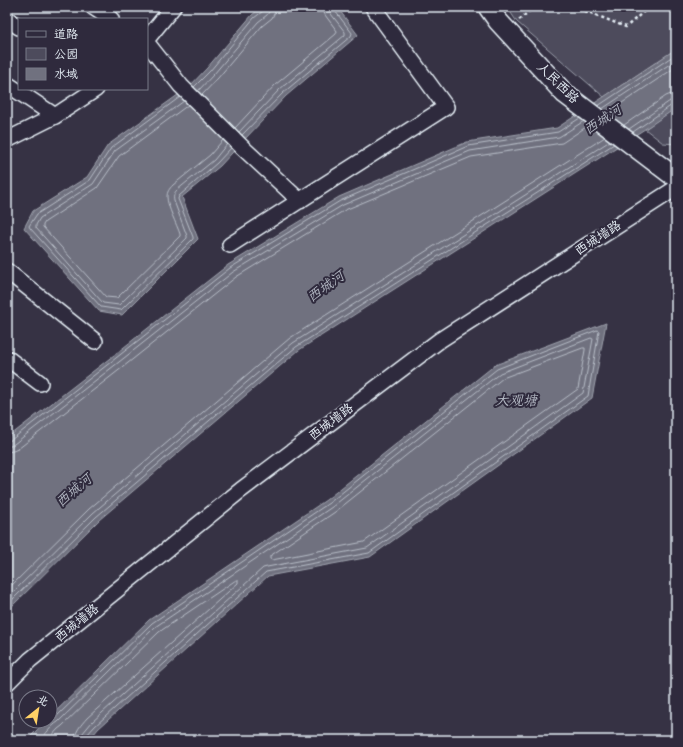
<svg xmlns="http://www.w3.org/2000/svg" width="683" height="747" font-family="'Architects Daughter','LXGW WenKai TC',sans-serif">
	<rect width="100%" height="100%" fill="#363244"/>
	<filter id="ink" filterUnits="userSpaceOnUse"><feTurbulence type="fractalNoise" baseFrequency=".025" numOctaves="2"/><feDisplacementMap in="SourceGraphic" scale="8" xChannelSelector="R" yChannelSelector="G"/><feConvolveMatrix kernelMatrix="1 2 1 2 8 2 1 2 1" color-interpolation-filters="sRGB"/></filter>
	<g filter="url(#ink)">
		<!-- green -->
		<path fill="#4d4b5c" stroke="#9a9eaa" d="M507,7h169v42l-72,48 -87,-75z
			M676,107v37l-13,-1 -18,-14z"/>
		<!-- water -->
		<path fill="#70717f" stroke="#a0a4af" d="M262,7h75l21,28 -72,61 -43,45 -23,25 -38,31 16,42 -76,76 -23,-4 -75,-83 9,-17 54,-34 21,-32 81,-58 18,-19 45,-53z
			M676,49v59l-28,19 -349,223 -200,170 -92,91v-173l107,-83 114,-90 111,-68 128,-55 90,-14z
			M606,323l-14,75 -222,159 -102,19 -170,153 -9,11h-62l19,-19h4v-4l99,-97 177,-120 169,-135z"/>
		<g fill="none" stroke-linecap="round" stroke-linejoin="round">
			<!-- shore -->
			<path stroke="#b8bec8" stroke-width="1" d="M194,87l16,-16 44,-53 9,-7 1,-4
				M198,91l16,-17 44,-52 9,-7 2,-3 1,-5
				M202,95l16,-17 44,-52 10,-8 3,-6 1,-5
				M180,97l-69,51 -21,32 -53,34 -8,12 1,2 71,79 20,3 72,-71v-2l-15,-38 1,-3 38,-33 14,-15
				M184,101l-69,50 -22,33 -53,34 -4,7v3l67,75 16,2 68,-67v-2l-13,-35c-1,-5 0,-8 3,-11l37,-30 13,-16
				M188,105l-69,51 -22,32 -52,34 -2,3v2l63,70 11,1 63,-62v-2c-3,-9 -13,-28 -13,-37 0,-5 2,-8 6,-12l37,-30 13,-15
				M598,106l78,-52
				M602,109l74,-49
				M607,113l69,-46
				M624,125l42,-29 5,-2h5
				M235,128l40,-43 61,-51 1,-3 -12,-16 -2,-8
				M629,129l41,-28 6,-1
				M239,132l41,-43 65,-54v-3l-14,-18 -2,-7
				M633,132l39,-27h4
				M242,135l41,-42 68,-57 1,-3 -17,-22 -1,-4
				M583,348h2v2l-7,39 -214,153 -92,18 -2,-1v-3l65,-44 168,-134z
				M7,441l4,-1 105,-82 114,-90 110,-67 128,-55 90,-14 22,-14
				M7,446h4l3,-2 105,-82 114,-90 110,-67 127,-54 89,-14 25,-16
				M7,452l6,-1 5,-2 105,-82 113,-90 109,-67 126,-53 91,-14 27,-18
				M7,590l82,-81 201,-171 315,-201
				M7,598l86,-85 200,-170 317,-202
				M7,605l89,-88 200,-170 318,-203
				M50,720l5,-2 97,-95 177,-120 168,-134 100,-39 2,1 -11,65 -219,157 -103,19 -171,154 -9,10v4
				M40,740c6,-6 11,-14 18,-18l97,-95 177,-120 168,-134 91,-35 2,1 -10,54 -216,155 -100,19 -4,1 -171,154 -10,12 -1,6
				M48,740l10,-11 4,-3 97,-94 77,-52h2v3l-151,135c-6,7 -12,13 -12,22"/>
			<!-- minor casing -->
			<g stroke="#e8f1f8" stroke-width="18">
				<path id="minor" d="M93,7l18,12
					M7,19l12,8
					M147,39l26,-32
					M147,43l34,43 61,61 58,54
					M7,84l48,32
					M7,140l48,-24 41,-27
					M230,245l216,-138 -73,-100
					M7,271l88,70
					M7,358l33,25
					M7,683l23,-23 211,-170 199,-150 236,-152"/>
			</g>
			<!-- major casing -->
			<g stroke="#e8f1f8" stroke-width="22">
				<path id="major" d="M488,7l10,14 67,73 111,84"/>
			</g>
			<!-- path -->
			<path stroke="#e8f1f8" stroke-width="2.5" stroke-dasharray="3 3" stroke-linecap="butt" d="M567,7l16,3 43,17 23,-20
				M519,20l15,-13"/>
			<!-- minor -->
			<use href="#minor" stroke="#2f2a3d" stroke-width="15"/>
			<!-- major -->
			<use href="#major" stroke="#2f2a3d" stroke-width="19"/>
		</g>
	</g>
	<g text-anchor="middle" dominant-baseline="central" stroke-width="4" stroke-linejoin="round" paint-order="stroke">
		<!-- street labels -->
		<g font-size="13" fill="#e8f1f8" stroke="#2f2a3d">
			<text transform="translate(558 83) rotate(44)">人民西路</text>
			<text transform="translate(598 238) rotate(-33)">西城墙路</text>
			<text transform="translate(331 422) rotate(-37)">西城墙路</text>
			<text transform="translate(77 623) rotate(-39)">西城墙路</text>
		</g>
		<!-- water labels -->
		<g font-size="14" font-style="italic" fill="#b2b7c2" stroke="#2f2a3d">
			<text transform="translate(603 120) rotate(-34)">西城河</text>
			<text transform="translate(326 287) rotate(-36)">西城河</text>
			<text x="516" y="401">大观塘</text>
			<text transform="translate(74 491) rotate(-41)">西城河</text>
		</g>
	</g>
	<!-- margin -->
	<rect width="683" height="747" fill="none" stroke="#2f2a3d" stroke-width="24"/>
	<rect x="12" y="12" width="659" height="723" fill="none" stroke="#e8f1f8" stroke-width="1.5" filter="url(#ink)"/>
	<!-- legend -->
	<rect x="18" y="18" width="130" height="72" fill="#2f2a3d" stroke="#797a88"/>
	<rect x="26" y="31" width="20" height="6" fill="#2f2a3d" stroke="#797a88"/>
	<text x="54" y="38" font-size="12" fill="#e8f1f8">道路</text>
	<rect x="26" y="48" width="20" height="12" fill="#4d4b5c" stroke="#797a88"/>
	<text x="54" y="58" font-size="12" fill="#e8f1f8">公园</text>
	<rect x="26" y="68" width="20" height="12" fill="#70717f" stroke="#797a88"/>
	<text x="54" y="78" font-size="12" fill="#e8f1f8">水域</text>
	<!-- north arrow -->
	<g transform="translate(38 709) rotate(30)"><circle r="19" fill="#2f2a3d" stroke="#797a88"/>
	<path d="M0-3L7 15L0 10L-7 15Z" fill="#ffd166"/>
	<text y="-6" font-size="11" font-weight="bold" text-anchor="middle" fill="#e8f1f8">北</text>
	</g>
</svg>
